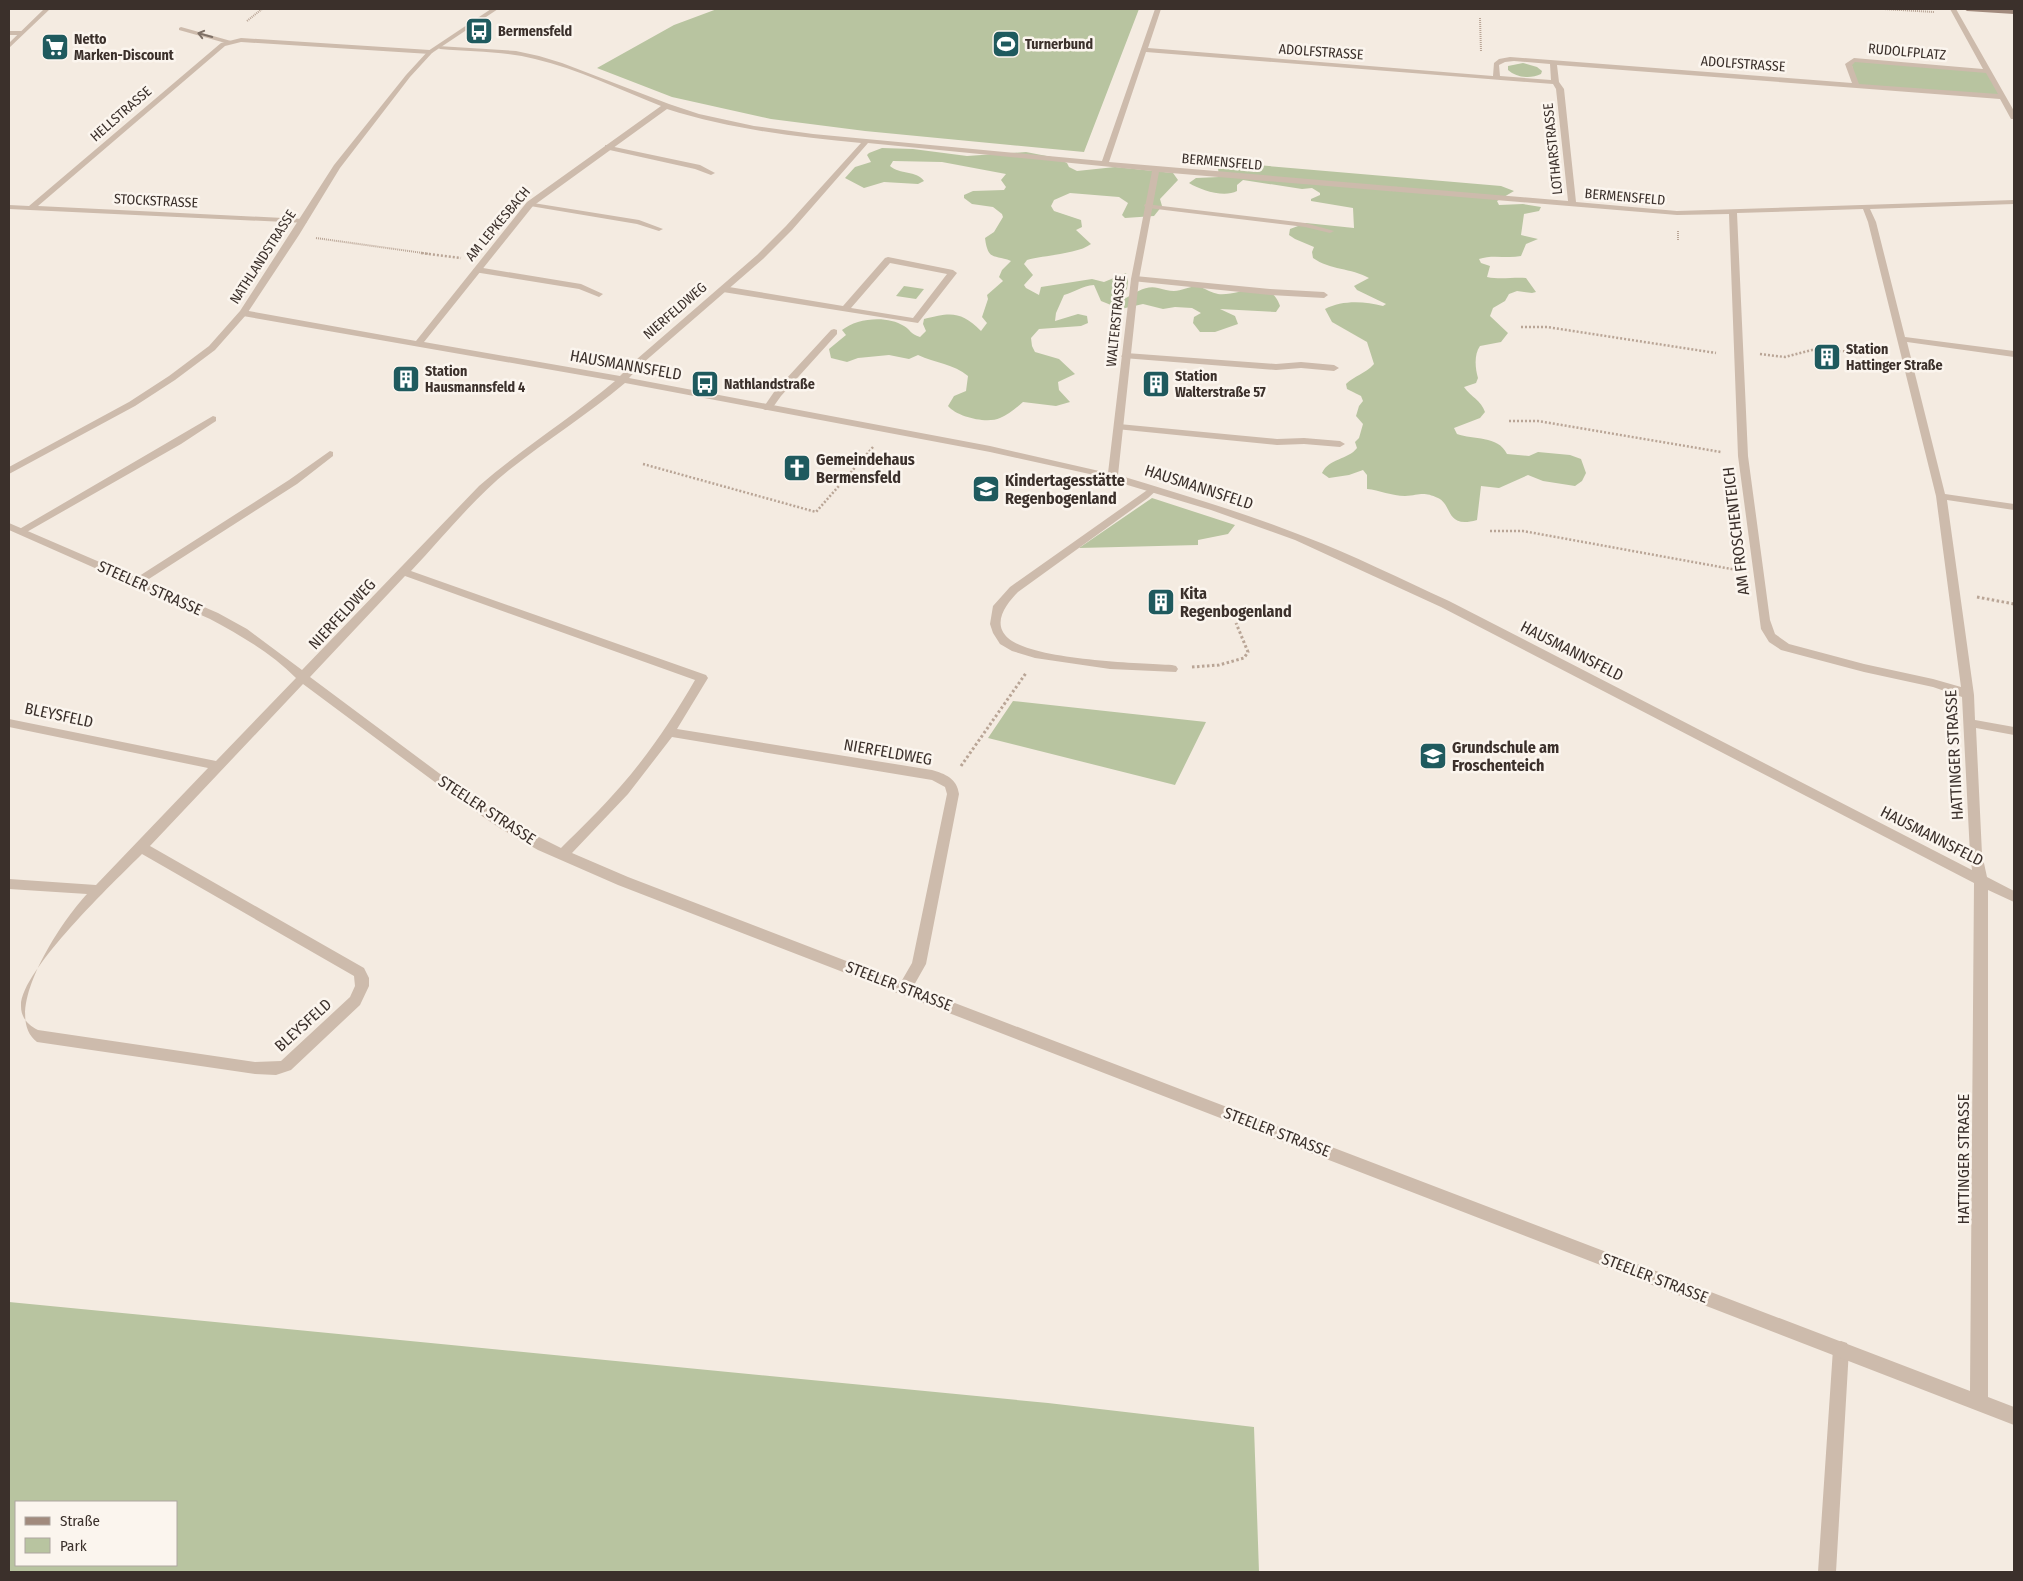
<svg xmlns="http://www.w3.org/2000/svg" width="2023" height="1581" font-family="'Fira Sans Condensed',sans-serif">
	<rect width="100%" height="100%" fill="#f4ebe1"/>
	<!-- green -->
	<path fill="#b8c4a0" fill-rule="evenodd" d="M717,9h422l-55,143 -219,-21 -94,-12 -99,-22 -75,-29 77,-43z
		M1851,61l137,10 15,26 -147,-12z
		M1523,63l14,4 5,4 -1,3c-10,5 -24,4 -33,-4v-4z
		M882,148l31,1 54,7 59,-4 31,6 10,5 2,4 8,4 38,-4 58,6 5,7 -18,19 2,7 -8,10 -29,2 -3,-3 6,-12 -9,-6 -49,-4 -16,7 -3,6 3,5 27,9 1,7 -6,3 15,14c-13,10 -46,11 -64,16l-3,4 9,11 -9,10 2,3 13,7 2,-8 51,-8 12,3 22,-9 2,8 -1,8 -5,4 4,5c11,-6 20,-13 32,-10 5,1 11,3 16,3 9,0 16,-6 26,-4 6,2 12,6 18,7 19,3 52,-19 62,12l-4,6 -56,-3 15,7 3,8 -23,8h-15l-7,-9 1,-6 7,-4 -9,-5 -17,-1 -12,2 -20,-5 -22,5 -20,-8 -7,-16c-12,1 -19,7 -30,10l-8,18 -1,8 23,-7 9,2 1,7 -7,3 -42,3 -8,9 1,8 3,6 24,7 16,15 -17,8 1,8 11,12 -14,4 -33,-4c-7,6 -15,13 -23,16 -13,6 -43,-1 -52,-12l6,-10 12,-5 2,-15c-14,-12 -33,-13 -50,-21l-9,4 -20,-4 -31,3 -11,4 -16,-4 -2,-9 17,-14 -4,-5c15,-12 45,-15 62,-4 7,4 6,8 16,11l6,-6 -3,-7 1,-5c27,-7 37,-8 57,12l6,-8 -5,-6 6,-18 -1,-4 16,-14 -4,-4 3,-7 9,-9c-16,-7 -23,1 -26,-23l9,-6 9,-15 -1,-3 -9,-7 -21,-3 -8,-6v-3l9,-4 31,-1 2,-3 -5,-7 5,-6 -64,-12 -49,-1 -3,5c10,9 26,4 34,15l-6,3 -34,-2 -20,6 -19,-10 10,-11 16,-5 -4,-7 2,-2z
		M1221,162l280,24 13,5 -17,10 2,4 24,-1 18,3 -2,4 -15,3 -3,21 17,4 -12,5 -5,12c-14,3 -28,-2 -42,3l2,4 9,3 -3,11c14,3 25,0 39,1l10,14 -4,1 -15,-2 -8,3 -4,7 -12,7 -3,8 18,17 -7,9 -21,4c-6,8 -5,22 -2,32l-2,5 -12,4c7,10 17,13 21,25l-5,6 -26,10 3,6c16,6 41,1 50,20l22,2 9,-4 32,3 11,4 5,14 -4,8 -7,5 -32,-5 -15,-6 -29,13 -18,-2 -4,34c-32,9 -24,-15 -39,-22 -15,-7 -18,-3 -33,-2 -13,0 -26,-6 -38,-7v-14l-4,-5 -14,5 -20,3 -7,-5c7,-15 26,-13 35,-25l-2,-6 4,-4 4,-14 -7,-8 3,-10 4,-5 -2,-5 -14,-7 -1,-5c8,-8 19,-10 28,-20l-7,-22 -35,-20 -7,-13c17,-9 39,-8 58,-3l3,-2 -29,-14 -3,-4 15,-8c-18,-10 -39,-8 -56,-20l-1,-6 2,-5 -19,-8 -6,-4 1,-6 16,-6 48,5 -1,-20 -42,-7v-2l9,-4v-2l-8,-5 -10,1 -59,-9 -6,5v6c-13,7 -37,-1 -48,-8l7,-5 23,-1 -1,-9z
		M904,286l20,3 -8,10 -20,-3z
		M1152,498l83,27 -7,9 -30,6v5l-119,3z
		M1013,701l193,21 -31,63 -187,-47z
		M9,1302l1039,101 206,24 5,145h-1250zM16,1502h160v63h-160z"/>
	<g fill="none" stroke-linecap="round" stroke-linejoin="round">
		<!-- path-far2 -->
		<path stroke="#b9a596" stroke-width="2" stroke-dasharray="1 1" stroke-linecap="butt" d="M1883,9l51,3
			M1480,18l1,34
			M247,21l15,-12
			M1678,231v9
			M316,238l114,16"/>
		<!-- path-far1 -->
		<path stroke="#b9a596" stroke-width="2.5" stroke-dasharray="2 2" stroke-linecap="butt" d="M421,253l40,5
			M1521,327h26l169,26
			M1760,354l25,3 27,-7 71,3
			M1509,421h29l183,31
			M643,464l173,48 57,-65
			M1490,531h33l214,39"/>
		<!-- path -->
		<path stroke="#b9a596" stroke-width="3" stroke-dasharray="2.5 2.5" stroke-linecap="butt" d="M1977,597l37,7
			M1192,667l27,-2 25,-7 4,-6 -12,-29
			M961,766l65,-93"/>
		<!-- service -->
		<path fill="#cdbbac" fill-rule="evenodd" d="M181,27l50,14 1,1 -3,2 -50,-14v-2z
			M9,31h12l3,2 -3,2h-12z
			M605,145l95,20 15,8 -4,2 -16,-6 -90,-20z
			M527,202l112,18 24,9 -4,2 -22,-7 -107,-18h-3z
			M1145,204l160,19 29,8 -4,2 -25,-6 -157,-19 -4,-2z
			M888,257l65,13 4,3 -39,50 -195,-31 -4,-3 4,-3 120,20 42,-48zM890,263l57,11 -34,44 -62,-10z
			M477,267l104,17 22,10 -4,3 -20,-8 -105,-17 -1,-2z
			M1135,276l135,13 54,3 4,3 -4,3 -54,-3 -138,-14 -1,-2z
			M834,329l3,1v4l-56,62 -10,14h-6l-2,-2 11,-16 57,-62z
			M1126,353l150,11 25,-2 33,3 5,3 -5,3 -33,-3 -25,2 -153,-12 -2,-2z
			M213,416l3,1v4l-35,23 -156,89h-8l-1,-2z
			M1119,424l158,15 27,-1 36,3 5,3 -5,3 -36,-3 -27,1 -161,-16v-4z
			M330,451l3,1v4l-36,28 -156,100h-8l-1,-2 1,-2 156,-100z
			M1153,486l5,3 -10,9 -130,94c-11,11 -27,31 -10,46 25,22 129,25 164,27l4,1 2,3 -2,3 -66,-3 -75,-11 -23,-7 -12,-7 -7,-11 -3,-9 3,-18 17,-19z
			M1841,1341l6,2 2,6 -13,223h-18l15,-223 2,-6z"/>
		<!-- minor -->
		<path fill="#cdbbac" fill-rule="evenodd" d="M44,9h6l-41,39v-5z
			M1155,9h6l-13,39 345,28 1,-13 5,-4 11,-2 342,26 -7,-19 9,-6 129,11 -33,-60h6l58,102v8h-3l-11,-20 -443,-34 2,17 5,7 12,113 101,9 337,-11v4l-144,5 6,13 29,115 109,14v6l-107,-15 38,152 69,10v6l-67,-10 27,195 1,25 39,7v8l-38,-7 6,126 5,23 27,14v11l-26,-12v507l26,10v18l-1396,-540 -80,-35 -37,-21 -34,-23 -164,-122 -153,162 214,122 5,10v8l-9,19 -69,65 -15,5 -21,-1 -218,-32c-37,-28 22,-118 50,-148l-78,-5v-10l87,6 112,-117 -199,-41v-8l207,42 80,-83c-25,-25 -56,-43 -86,-59l-201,-89v-7l209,90 29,16 55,41 177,-184c44,-38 92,-68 136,-105l-372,-65 -4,-3 4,-3 173,31 111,-139 134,-96c-41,-16 -83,-37 -126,-47 -30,-8 -64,-7 -95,-10l-3,-2 1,-1 78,5 23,5 23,7 107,41 30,10 55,12 59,8 289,27zM1146,52l407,32 3,5 12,112 -459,-39zM1514,61l36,3 1,16 -51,-4 -1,-11 6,-3zM1855,62l131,11 12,21 -139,-10 -7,-19zM667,109c63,20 128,28 194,34l-75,83 -29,29 -120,104 -17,17 -196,-34 109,-136zM868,143l284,28 -21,108 -23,194 -118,-27 -361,-68 14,-15 120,-104 29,-29zM1159,172l518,43 52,-1 9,242 23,173 8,13 12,8 83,22 69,15 29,10 8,157 2,16 -523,-269c-48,-22 -96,-46 -146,-65 -60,-24 -123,-42 -185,-61l21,-196zM1863,209l5,13 68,274 25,191 -28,-8 -69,-15 -75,-20 -14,-10 -5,-14 -22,-164 -11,-243zM625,383l365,69 104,23 117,35 84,30 146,67 533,276 -4,508 -1057,-404 13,-23 33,-170c-2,-16 -14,-20 -27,-24l-255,-41 31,-51 -2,-3 -295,-104c32,-34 62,-72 98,-101 38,-30 79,-56 116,-87zM405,576l290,104c-22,38 -46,74 -75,107 -19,22 -39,41 -59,61l-50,-25 -36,-23 -165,-123zM672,737l260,43 13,7 2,7 -35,169 -11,19 -273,-105 -56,-24 56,-59zM142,854l212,122 1,10 -5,11 -69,64 -26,1 -217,-32c-10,-5 -17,-12 -17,-24 -1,-35 94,-125 121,-152z
			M241,38l189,12 3,2 -3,2 -189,-12 -16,4 -187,160 265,13 4,2 -1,2 -297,-14v-4l20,1 192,-163z"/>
		<!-- tertiary -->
		<path fill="#cdbbac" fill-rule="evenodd" d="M491,9h7l-66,44 -22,24 -70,91 -41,67 -53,80 -31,35 -40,30 -40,26 -126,68v-7l120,-65 40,-26 40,-30 31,-35 94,-146 72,-90 22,-24z"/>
		<!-- secondary -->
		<path fill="#a18a7d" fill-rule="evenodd" d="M1964,9l50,1v4l-47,-3z"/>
	</g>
	<!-- one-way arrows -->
	<defs><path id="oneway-shaft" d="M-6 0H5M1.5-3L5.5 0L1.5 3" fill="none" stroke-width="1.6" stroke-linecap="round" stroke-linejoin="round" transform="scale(1.25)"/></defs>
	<use stroke="#7d6f65" href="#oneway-shaft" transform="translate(205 35) rotate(-165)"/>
	<!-- icons -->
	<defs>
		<g id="bus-square" transform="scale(1.4375)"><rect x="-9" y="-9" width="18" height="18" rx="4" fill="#1f5a5e" stroke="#fbf5ee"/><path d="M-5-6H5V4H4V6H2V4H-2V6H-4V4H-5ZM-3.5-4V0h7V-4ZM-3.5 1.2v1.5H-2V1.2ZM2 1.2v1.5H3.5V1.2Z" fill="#fff"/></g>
		<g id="stadium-square" transform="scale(1.4375)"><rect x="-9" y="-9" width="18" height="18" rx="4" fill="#1f5a5e" stroke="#fbf5ee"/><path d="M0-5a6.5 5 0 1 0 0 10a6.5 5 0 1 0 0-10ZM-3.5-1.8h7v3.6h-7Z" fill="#fff"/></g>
		<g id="supermarket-square" transform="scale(1.4375)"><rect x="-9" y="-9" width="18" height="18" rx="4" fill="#1f5a5e" stroke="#fbf5ee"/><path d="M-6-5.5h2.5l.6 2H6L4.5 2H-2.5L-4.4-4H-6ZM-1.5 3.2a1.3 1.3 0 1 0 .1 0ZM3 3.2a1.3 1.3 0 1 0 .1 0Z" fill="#fff"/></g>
		<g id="building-square" transform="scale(1.4375)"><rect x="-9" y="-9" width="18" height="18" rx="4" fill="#1f5a5e" stroke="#fbf5ee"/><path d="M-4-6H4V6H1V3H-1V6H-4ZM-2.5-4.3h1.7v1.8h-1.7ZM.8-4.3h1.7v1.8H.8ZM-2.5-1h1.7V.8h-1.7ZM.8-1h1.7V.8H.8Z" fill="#fff"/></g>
		<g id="church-square" transform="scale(1.4375)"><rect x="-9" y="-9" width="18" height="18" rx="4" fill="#1f5a5e" stroke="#fbf5ee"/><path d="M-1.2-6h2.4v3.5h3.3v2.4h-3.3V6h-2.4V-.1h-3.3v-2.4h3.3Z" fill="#fff"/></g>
		<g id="school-square" transform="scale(1.4375)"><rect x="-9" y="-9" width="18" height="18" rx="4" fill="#1f5a5e" stroke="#fbf5ee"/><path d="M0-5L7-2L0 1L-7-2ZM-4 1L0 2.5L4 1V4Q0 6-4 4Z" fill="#fff"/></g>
	</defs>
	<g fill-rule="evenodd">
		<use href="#bus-square" x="479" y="31"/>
		<use href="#stadium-square" x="1006" y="44"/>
		<use href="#supermarket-square" x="55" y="47"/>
		<use href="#building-square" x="1827" y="357"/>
		<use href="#building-square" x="406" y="379"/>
		<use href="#bus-square" x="705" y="384"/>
		<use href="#building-square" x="1156" y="384"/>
		<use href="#church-square" x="797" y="468"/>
		<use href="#school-square" x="986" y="489"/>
		<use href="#building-square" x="1161" y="602"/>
		<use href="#school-square" x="1433" y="756"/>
	</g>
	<g text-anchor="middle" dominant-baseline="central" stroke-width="5" stroke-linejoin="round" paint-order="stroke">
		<!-- far-poi labels -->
		<g font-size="14" font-weight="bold" fill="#3b302b" stroke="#fbf5ee" text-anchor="start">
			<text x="498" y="31">Bermensfeld</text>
			<text x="74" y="39">Netto<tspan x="74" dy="16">Marken-Discount</tspan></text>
			<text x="1025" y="44">Turnerbund</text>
			<text x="1846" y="349">Station<tspan x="1846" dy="16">Hattinger Straße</tspan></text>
			<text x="425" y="371">Station<tspan x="425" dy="16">Hausmannsfeld 4</tspan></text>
			<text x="1175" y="376">Station<tspan x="1175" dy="16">Walterstraße 57</tspan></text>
			<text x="724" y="384">Nathlandstraße</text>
		</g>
		<!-- far-street labels -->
		<g font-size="14" fill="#3b302b" stroke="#fbf5ee">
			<text transform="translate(1321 52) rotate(4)">ADOLFSTRASSE</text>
			<text transform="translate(1907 52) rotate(5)">RUDOLFPLATZ</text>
			<text transform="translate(1743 64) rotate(4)">ADOLFSTRASSE</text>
			<text transform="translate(121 114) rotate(-41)">HELLSTRASSE</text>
			<text transform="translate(1553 149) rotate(-96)">LOTHARSTRASSE</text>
			<text transform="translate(1222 162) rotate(5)">BERMENSFELD</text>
			<text transform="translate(1625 197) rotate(5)">BERMENSFELD</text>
			<text transform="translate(156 201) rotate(3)">STOCKSTRASSE</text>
			<text transform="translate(498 224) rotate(-50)">AM LEPKESBACH</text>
			<text transform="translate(263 257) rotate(-57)">NATHLANDSTRASSE</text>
			<text transform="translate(675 311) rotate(-41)">NIERFELDWEG</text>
			<text transform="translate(1116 321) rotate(-84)">WALTERSTRASSE</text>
		</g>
		<!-- street labels -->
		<g font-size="16" fill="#3b302b" stroke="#fbf5ee">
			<text transform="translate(626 365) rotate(10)">HAUSMANNSFELD</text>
			<text transform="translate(1199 487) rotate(18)">HAUSMANNSFELD</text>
			<text transform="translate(1736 531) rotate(-97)">AM FROSCHENTEICH</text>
			<text transform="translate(150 588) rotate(24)">STEELER STRASSE</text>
			<text transform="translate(342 614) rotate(-47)">NIERFELDWEG</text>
			<text transform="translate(1572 651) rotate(27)">HAUSMANNSFELD</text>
			<text transform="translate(59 715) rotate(12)">BLEYSFELD</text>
			<text transform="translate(888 752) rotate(10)">NIERFELDWEG</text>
			<text transform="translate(1954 755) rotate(-93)">HATTINGER STRASSE</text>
			<text transform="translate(487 810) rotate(33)">STEELER STRASSE</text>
			<text transform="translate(1932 836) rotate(27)">HAUSMANNSFELD</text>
			<text transform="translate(899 986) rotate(21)">STEELER STRASSE</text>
			<text transform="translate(303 1025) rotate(-42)">BLEYSFELD</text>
			<text transform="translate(1277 1132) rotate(21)">STEELER STRASSE</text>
			<text transform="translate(1963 1159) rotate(-90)">HATTINGER STRASSE</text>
			<text transform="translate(1655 1278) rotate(21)">STEELER STRASSE</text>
		</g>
		<!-- poi labels -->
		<g font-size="16" font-weight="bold" fill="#3b302b" stroke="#fbf5ee" text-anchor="start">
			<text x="816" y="459">Gemeindehaus<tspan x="816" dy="18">Bermensfeld</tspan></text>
			<text x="1005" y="480">Kindertagesstätte<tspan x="1005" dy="18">Regenbogenland</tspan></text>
			<text x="1180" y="593">Kita<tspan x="1180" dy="18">Regenbogenland</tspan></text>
			<text x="1452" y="747">Grundschule am<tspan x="1452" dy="18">Froschenteich</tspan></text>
		</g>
	</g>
	<!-- border -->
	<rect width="2023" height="1581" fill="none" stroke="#3b302b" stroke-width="20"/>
	<!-- legend -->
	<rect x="15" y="1501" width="162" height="65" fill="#fbf5ee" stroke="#aea6a0"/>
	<rect x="25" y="1517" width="25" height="8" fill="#a18a7d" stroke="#aea6a0"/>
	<text x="60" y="1526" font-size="15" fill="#3b302b">Straße</text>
	<rect x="25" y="1538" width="25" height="15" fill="#b8c4a0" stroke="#aea6a0"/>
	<text x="60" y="1551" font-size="15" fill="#3b302b">Park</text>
</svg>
